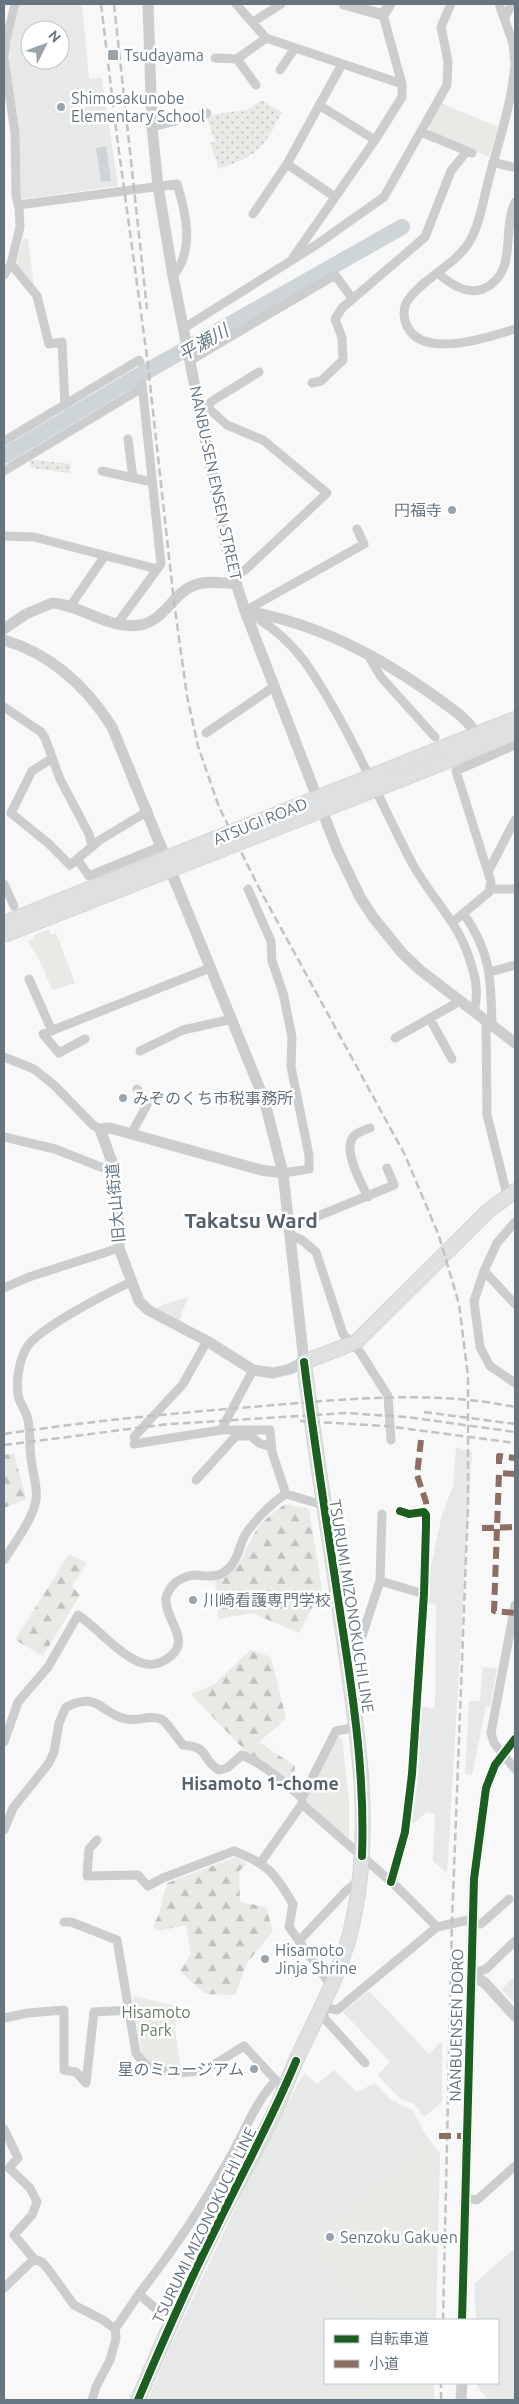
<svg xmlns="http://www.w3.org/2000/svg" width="519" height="2404" font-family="Ubuntu,'Noto Sans JP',sans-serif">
<defs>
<pattern id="grass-dots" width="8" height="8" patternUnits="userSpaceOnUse" patternTransform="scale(1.25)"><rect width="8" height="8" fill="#e7eae5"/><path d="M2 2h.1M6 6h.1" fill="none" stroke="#bfc2bf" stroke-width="1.8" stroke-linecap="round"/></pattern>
<pattern id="forest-firs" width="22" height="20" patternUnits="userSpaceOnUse" patternTransform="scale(1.25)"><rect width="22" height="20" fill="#e7eae5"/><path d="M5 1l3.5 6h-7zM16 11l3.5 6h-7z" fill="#bfc2bf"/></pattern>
</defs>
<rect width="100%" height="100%" fill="#f8f8f8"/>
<!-- built -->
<path fill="#e7e8e8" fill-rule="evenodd" d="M20 4H82L89 79 102 78 118 186 23 199 19 196V129L9 61 10 43ZM30 30H60V60H30Z
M188 1297 179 1321 156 1308 165 1304Z
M456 1447 472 1452 447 1874 433 1861 435 1814 427 1812 411 1826 417 1785 422 1706 435 1709 436 1605 428 1604 431 1566 442 1515 453 1486Z
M483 1667 497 1668 490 1707 486 1706 472 1775 465 1774 469 1701H480Z
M515 1976V2003L501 1989Z
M369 1991 429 2054 442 2041V2102L424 2117 414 2104 400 2098 377 2075 390 2062 343 2012Z
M334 2070 357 2092 375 2083 390 2099 412 2110 426 2135 440 2154 436 2320H325V2383H434V2400H148L169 2349 267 2140 304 2073 317 2084Z
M514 2249 515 2400H479L486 2398 478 2387V2383H498V2320H476L474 2284Z"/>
<!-- grass -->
<path fill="url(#grass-dots)" d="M261 100 282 112C262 151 260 153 219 169L210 143 215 142 207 117 222 113 247 110Z
M28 459 71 464 70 473 32 468Z"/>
<!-- forest -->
<path fill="url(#forest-firs)" d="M14 1453 26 1499 4 1508V1455Z
M285 1504 309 1509 322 1589 299 1633 252 1613 218 1619 215 1581C247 1569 241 1551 258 1528 264 1519 276 1511 285 1504Z
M69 1554 87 1563 72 1586 80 1595 43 1656 15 1640Z
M250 1650 271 1657 286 1719 259 1742 295 1766 292 1786 248 1754 191 1694 215 1684Z
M236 1857 247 1864 239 1871 240 1902 266 1907 273 1931 247 1963 235 1995 205 1994 180 1971 191 1954 186 1925 158 1931 153 1926 159 1914 167 1883Z"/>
<!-- green -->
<path fill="#e7eae5" d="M441 103 498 127 489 157 475 151 474 148 431 132 428 127Z
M23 239H28L34 286 16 265Z
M49 929 51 935 56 933 75 983 52 990 41 963 28 941 34 939V935Z
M335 1737 342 1738 349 1802V1839L306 1801Z
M133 1996 177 2006 175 2030 181 2069 147 2063 142 2057Z
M426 2140 437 2156 433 2320H374L308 2246Z
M364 2383H432L431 2400H352Z"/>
<!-- water -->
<path fill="#ced5d8" d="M106 146 111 181 101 182 96 148Z"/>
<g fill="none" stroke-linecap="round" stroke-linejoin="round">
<!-- river -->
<path stroke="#ced5d8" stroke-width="16" d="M4 456 126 383 402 227"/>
<!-- primary casing -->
<g stroke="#d4d5d6" stroke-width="16">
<path id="primary" d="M138 2400C162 2343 187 2286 214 2230 233 2191 255 2153 274 2113 282 2097 288 2079 295 2063 317 2014 344 1969 354 1916 372 1829 359 1741 346 1654 333 1557 316 1460 304 1362L356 1342 488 1211 515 1191"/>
</g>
<!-- trunk casing -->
<g stroke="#d4d5d5" stroke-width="16">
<path id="trunk" d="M424 755 515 719
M430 768 515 733"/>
</g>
<!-- minor -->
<path stroke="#cbcdce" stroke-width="9" d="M236 4 266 38 402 84
M499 4 513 43 515 64
M505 17 512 4
M253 22 281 4
M215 58 237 59 266 38
M237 59 256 85
M515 64C512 102 499 141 489 178 484 197 481 219 472 237 459 264 425 276 408 300 403 307 403 318 407 326 423 360 489 337 515 329
M280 70 295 48
M319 105 375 140
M152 127 207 113
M421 132 472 153
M493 162 512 167
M287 164 335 197
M18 205 177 184C186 213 195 250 173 276
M253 214 287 164 342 64
M292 259 375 140 402 97V84L383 15
M11 264 37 296 49 344 62 342 65 405
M438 273C450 284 466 295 483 289 519 273 501 233 515 202
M4 275 11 264 20 227 19 207 16 196 15 133 4 58 6 40 15 4
M184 328 316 245 384 197 447 85 448 61 441 27 451 4
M191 360 335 275 352 298
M312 383 321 381 343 360 342 338 335 319 342 308 425 237 451 171 467 151
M202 407H207L212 401 259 372
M207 407 227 425 263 440 327 493 244 571 233 572
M128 439 133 478
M4 441 139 360 140 362
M4 471 142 388
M102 471 152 482
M4 536 34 537 157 569
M69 608 104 557
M245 611 364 544 357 529
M252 615C273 627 290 642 305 662 348 724 377 796 412 863 428 893 453 917 466 949 474 971 480 989 474 1011
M117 624 161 564 142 384
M368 655 381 677 435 737
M4 707 41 732 45 738 60 779 89 834 92 846
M206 733 275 686
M51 759 32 771 11 813 49 844 70 865 100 840 148 811
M77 859 89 876 162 846
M489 870 515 820
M4 884 14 906
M248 889 271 941 272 961 283 993 292 1037 291 1067 309 1155V1169L283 1173
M490 889H515
M464 914C491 953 491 979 492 1025
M453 922 489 892 491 882 456 771 515 745
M490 972 515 965
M29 979 52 1031
M430 1019 452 1059
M486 1020 487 1115 507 1195
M395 1038 460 1001
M85 1039 59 1053 43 1034 210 968
M140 1051 183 1030 232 1019
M4 1057 34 1069 54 1085 93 1125 100 1129
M131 1134 147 1105 137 1089
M4 1137 55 1149 116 1173
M368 1197C361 1183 343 1151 353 1137 356 1133 364 1130 370 1128
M515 1222 497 1243 484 1271 474 1301 480 1347 490 1366 515 1383
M289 1228 394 1185 387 1168
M290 1235 302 1240 316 1252 343 1334 360 1352 388 1396 391 1440
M484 1271 515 1304
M4 1288 29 1277 119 1248
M221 1430 253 1370
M134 1437 183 1384 207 1341
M134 1444 221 1430H270L272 1452 286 1494
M196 1480 236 1436H251L259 1443 271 1447
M4 1560C15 1542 32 1521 36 1500 38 1485 32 1472 31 1458 29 1444 31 1429 27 1416 25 1410 21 1405 19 1399 15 1384 19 1360 27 1347 39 1328 109 1292 131 1282
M380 1581 424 1594
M515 1605 491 1733 494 1743 515 1769
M344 1638 362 1636 380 1581 382 1514
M4 1742 18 1702 48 1667 78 1615C97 1628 113 1648 133 1659 144 1665 154 1667 165 1660 196 1642 164 1621 166 1598 167 1592 172 1586 176 1582 181 1579 188 1575 194 1575 208 1576 219 1579 230 1567 238 1559 239 1548 243 1539 249 1526 273 1501 286 1494L323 1505
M302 1798 336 1731 357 1727
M302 1804 397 1887 437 1927
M4 1830 13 1808 49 1763 54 1752 59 1723 66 1707C100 1691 99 1713 126 1719 137 1722 154 1713 164 1721 169 1726 178 1739 183 1745 211 1747 200 1759 219 1770L227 1768 242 1755C265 1765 284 1782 302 1798V1804L261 1862
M97 1840 89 1849 87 1876 138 1875 148 1886 163 1878 234 1851C268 1864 275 1873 293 1904L289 1927 332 1987
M391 1882 405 1832 412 1774 424 1594 426 1526V1515L424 1512 409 1514 400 1511
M64 1922H71L117 1940 136 2053C140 2059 143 2064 150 2067 165 2073 192 2075 207 2068 220 2062 232 2053 244 2046L284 2089
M472 1924H481L509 1899
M299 1941 347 1890 360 1880
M471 1974 486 1969 515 1941
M4 2018 28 2013 64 2010V2070L76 2072 86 2083 94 2012 130 2010
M365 2063 325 2019 322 2007 337 2010 437 1927 473 1919
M4 2129 18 2158 9 2168 30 2188 37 2202 32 2215 14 2235 34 2259 42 2262 48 2269 74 2305 103 2320 115 2329
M226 2165 243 2174
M466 2198 477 2200 515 2166
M4 2288 34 2259
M139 2294C173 2251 201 2209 228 2161 244 2133 254 2104 276 2080
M92 2400 96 2387 110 2360 116 2339 115 2329 139 2294 172 2323"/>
<!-- tertiary -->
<path stroke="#cbcdce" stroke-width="11" d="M148 4 152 127 158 186 173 276 230 564 245 611 337 849 360 897 373 917 402 953 420 970 515 1043
M344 4 383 15 390 4
M245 611C326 624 396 666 460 715L470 725 481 741
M4 629 26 614 52 603C82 605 108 630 140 625 165 621 173 592 195 585 207 580 224 583 237 584
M4 640C51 654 86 686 112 727L264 1099 283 1173 304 1362 290 1369 273 1373 253 1370 207 1341 148 1310 139 1301 119 1248 116 1173 100 1129 110 1128 261 1170 283 1173
M471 1974 485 1983 515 2016
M462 2320 474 1879 486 1788 495 1765 515 1739
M461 2400 462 2383"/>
<!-- primary -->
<use href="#primary" stroke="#dfe0e1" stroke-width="14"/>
<!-- trunk -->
<use href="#trunk" stroke="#dfe0e1" stroke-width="14"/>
<!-- rail -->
<path stroke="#c1c2c4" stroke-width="2.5" stroke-dasharray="8 4" stroke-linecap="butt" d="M101 4 117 137 147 357 174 602 187 696 198 746 219 807 259 888 405 1155 439 1236 459 1304 468 1376V1505L452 1922 443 2320
M114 4 147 309
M424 1412 515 1424
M300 1421 386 1426 515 1443
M4 1434C90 1421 176 1413 263 1406 346 1399 433 1390 515 1407
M4 1445 169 1424 345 1413 407 1417 515 1432
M441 2400V2383"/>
<!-- trunk-bridge casing -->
<g stroke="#d4d5d5" stroke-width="16" stroke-linecap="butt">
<path id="trunk-bridge" d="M4 923 424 755
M4 935 430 768"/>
</g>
<!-- trunk-bridge -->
<use href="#trunk-bridge" stroke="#dfe0e1" stroke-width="14"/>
<!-- quiet -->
<path stroke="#8d6e63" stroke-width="6" stroke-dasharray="12 6" stroke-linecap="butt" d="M421 1440 417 1475 426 1502 427 1515
M499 1464V1456L515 1458
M515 1474 499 1473 494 1611 515 1613
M482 1528 515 1527
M439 2136H461"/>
<!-- cycleway casing -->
<g stroke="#fff" stroke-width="11">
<path id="cycleway" d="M304 1362C315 1450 329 1537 342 1625 354 1702 365 1778 362 1856
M391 1882 405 1832 412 1774 424 1594 426 1526V1515L424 1512 409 1514 400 1511
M462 2320 474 1879 486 1788 495 1765 515 1739
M138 2400C162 2343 187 2286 215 2230 242 2173 272 2119 296 2061"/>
</g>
<!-- cycleway -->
<use href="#cycleway" stroke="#1b5e20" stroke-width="8"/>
</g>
<!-- markers -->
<g fill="#98a3ab" stroke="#fff" stroke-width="2">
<rect x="107" y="49" width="12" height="12" rx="2.5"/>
<circle cx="61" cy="107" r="5"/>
<circle cx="452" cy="510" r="5"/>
<circle cx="123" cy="1098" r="5"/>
<circle cx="193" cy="1600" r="5"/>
<circle cx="265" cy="1959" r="5"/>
<circle cx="254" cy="2069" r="5"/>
<circle cx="330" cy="2237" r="5"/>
</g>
<g text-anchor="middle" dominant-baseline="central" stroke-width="5" stroke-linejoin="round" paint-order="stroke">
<!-- poi labels -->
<g font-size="16" fill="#657581" stroke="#fff" text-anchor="start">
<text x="124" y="55">Tsudayama</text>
<text x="71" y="98">Shimosakunobe<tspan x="71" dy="18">Elementary School</tspan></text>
<text x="442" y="510" text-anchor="end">円福寺</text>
<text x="133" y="1098">みぞのくち市税事務所</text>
<text x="203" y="1600">川崎看護専門学校</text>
<text x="275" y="1950">Hisamoto<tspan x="275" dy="18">Jinja Shrine</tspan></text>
<text x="244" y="2069" text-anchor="end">星のミュージアム</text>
<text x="340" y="2237">Senzoku Gakuen</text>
</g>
<!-- street labels -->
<g font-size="16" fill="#657581" stroke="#fff">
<text transform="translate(216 483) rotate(78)">NANBU-SEN ENSEN STREET</text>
<text transform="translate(260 821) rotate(-22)">ATSUGI ROAD</text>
<text transform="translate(115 1203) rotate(-95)">旧大山街道</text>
<text transform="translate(352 1606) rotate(81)">TSURUMI MIZONOKUCHI LINE</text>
<text transform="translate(456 2025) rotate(-89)">NANBUENSEN DORO</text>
<text transform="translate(204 2225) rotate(-64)">TSURUMI MIZONOKUCHI LINE</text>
</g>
<!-- park labels -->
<g font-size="16" fill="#677964" stroke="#fff">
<text x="156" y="2012">Hisamoto<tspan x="156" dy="18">Park</tspan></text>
</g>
<!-- water labels -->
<g font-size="18" font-style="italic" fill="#657a82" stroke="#fff">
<text transform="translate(203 342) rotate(-30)">平瀬川</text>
</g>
<!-- neighbourhood labels -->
<g font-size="18" font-weight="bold" fill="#57636c" stroke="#fff">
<text x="260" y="1783">Hisamoto 1-chome</text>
</g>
<!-- district labels -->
<g font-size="21" font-weight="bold" fill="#57636c" stroke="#fff">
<text x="251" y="1220">Takatsu Ward</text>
</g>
</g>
<!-- border -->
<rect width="519" height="2404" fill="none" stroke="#657581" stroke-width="10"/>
<!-- legend -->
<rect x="324" y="2319" width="175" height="65" fill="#ffffff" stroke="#c1c8cd"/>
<rect x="334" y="2335" width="25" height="8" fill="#1b5e20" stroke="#c1c8cd"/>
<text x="369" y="2344" font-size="15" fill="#657581">自転車道</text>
<rect x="334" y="2360" width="25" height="8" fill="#8d6e63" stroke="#c1c8cd"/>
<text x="369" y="2369" font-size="15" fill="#657581">小道</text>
<!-- north arrow -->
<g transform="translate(45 45) rotate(48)"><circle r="24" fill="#ffffff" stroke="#c1c8cd"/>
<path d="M0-4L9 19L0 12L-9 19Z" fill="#98a3ab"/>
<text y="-8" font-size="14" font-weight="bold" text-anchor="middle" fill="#657581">N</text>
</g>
</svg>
